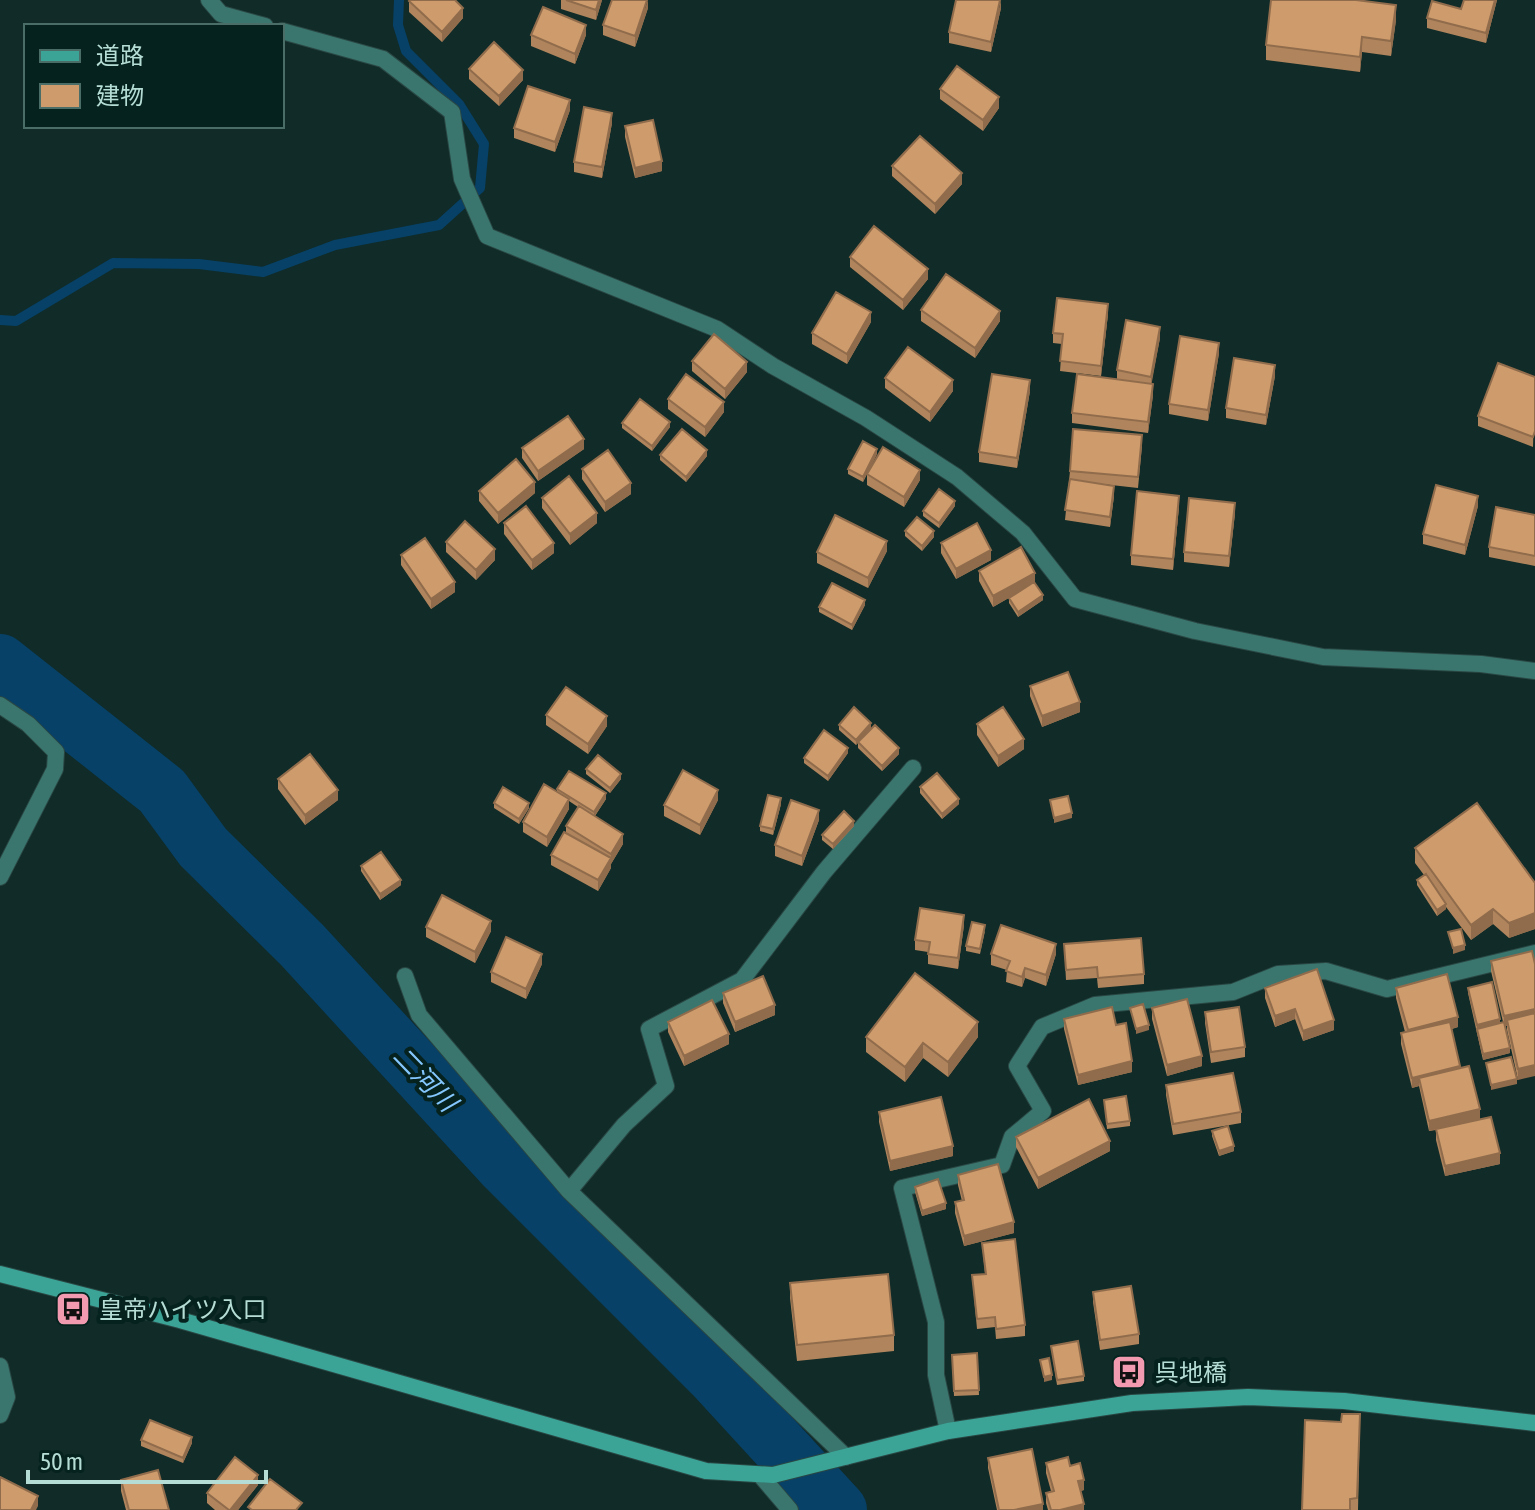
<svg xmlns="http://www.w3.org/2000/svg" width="1535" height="1510" font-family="'Asap Condensed','Noto Sans JP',sans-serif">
<rect width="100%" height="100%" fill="#102b28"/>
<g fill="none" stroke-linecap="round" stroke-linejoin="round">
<!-- stream -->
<path stroke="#074167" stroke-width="10" d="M0 320 16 321 113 263 199 264 263 272 335 245 439 225 480 188 484 144 459 104 406 51 398 25 399 0"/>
<!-- river -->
<path stroke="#074167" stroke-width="58" d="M0 663 162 791 203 847 302 945 503 1164 714 1375 838 1510"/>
<!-- street casing -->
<g stroke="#2a4744" stroke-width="18">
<path id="street" d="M209 0 221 14 265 26
M282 31 383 59 452 112 462 179 487 236 717 329 773 366 866 418 957 477 1023 533 1075 599 1195 631 1323 657 1481 664 1535 671
M0 705 28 724 56 752 55 769 0 877
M405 976 419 1015 569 1191 846 1457
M569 1191 624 1125 666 1086 649 1029 742 980 824 872 913 768
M0 1366 7 1397 0 1415
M948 1431 936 1375V1322L902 1188 1002 1165 1012 1137 1043 1111 1017 1066 1042 1027 1095 1005 1233 992 1278 974 1326 971 1387 989 1535 953
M761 1476 790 1510"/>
</g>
<!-- secondary casing -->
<g stroke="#2a4744" stroke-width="18">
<path id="secondary" d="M0 1274 180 1320 706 1471 773 1475 948 1431 1132 1403 1248 1397 1344 1401 1535 1423"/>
</g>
<!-- street -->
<use href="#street" stroke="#3a766e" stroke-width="16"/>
<!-- secondary -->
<use href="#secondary" stroke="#3ba497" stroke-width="16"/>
</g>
<!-- wall -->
<path fill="#b0855d" d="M561 0H602L596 20 561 9Z
M1464 0H1497L1486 43 1427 28V18L1461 9Z
M409 1 463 18 442 42 409 12Z
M648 8 635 47 603 35V25Z
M1001 8 991 52 949 43V32Z
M1396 20 1391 56 1362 52 1360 72 1266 60V45Z
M531 35H586L575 64 531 46Z
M469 69 523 80 499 106 469 79Z
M940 89 999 108 983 131 940 99Z
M570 110 555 152 514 138V128Z
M612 123 602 178 574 172V162Z
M625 126 662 171 635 178 625 137Z
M892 166 962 184 935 214 892 176Z
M850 257 928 279 903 310 850 267Z
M921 310 1000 321 975 358 921 321Z
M1108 314 1101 376 1060 371 1062 344 1053 343V333Z
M871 322 847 364 812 344V333Z
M1160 338 1151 384 1153 395 1148 433 1072 423V413L1117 379V370Z
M1219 353 1208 421 1169 414V404Z
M692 361 747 372 725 399 692 371Z
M1275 376 1266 425 1226 418V408Z
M1535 377 1533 447 1478 426V416Z
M885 378 953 391 930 422 885 388Z
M1030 391 1017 468 979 462V452Z
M668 399 724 412 705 437 668 409Z
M622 423 670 427 652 451 622 428Z
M1142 446 1138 488 1102 484 1114 496 1110 527 1065 520 1070 471Z
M522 448 584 449 538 481 522 458Z
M877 454 868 472 920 480 904 507 867 485V474L863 482 848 474V469Z
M660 455 707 456 686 482 660 460Z
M582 469 631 494 605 512 582 479Z
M479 491 535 493 498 524 479 501Z
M542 498 597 523 570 545 542 508Z
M955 506 939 528 923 516V511Z
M1179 506 1173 570 1131 565V555Z
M1478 506 1465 555 1423 544V534Z
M1235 513 1229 567 1184 562V552Z
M1535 515V566L1489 557V547Z
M504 523 554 553 532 570 504 534Z
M905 531 934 537 922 551 905 536Z
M446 542 495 560 476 580 446 552Z
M941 543 991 560 956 579 941 553Z
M887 551 868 588 817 563V552Z
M401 555 455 592 431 609 401 565Z
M979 571 1035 583 1043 600 1018 617 1009 603V598L1012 596 993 607 979 581Z
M865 605 852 630 819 612V607Z
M1030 686 1080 712 1042 727 1030 696Z
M546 715 607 726 588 754 546 725Z
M977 724 1024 749 998 767 977 735Z
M839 725 871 728 862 739 899 754 882 771 858 748V743L856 745 839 730Z
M848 753 828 781 804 763V758Z
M586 769 621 779 610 793 586 774Z
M278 779 338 800 305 825 278 789Z
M920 787 959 804 942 819 920 793Z
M557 789 606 799 595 816 623 844 611 864V868L598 891 551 865V855L566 833V826L578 807 569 801V809L547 847 523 832V822L557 792Z
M718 800 700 835 664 816V805Z
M494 803 529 808 519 824 494 808Z
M781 804 773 835 760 831V826Z
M819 820 802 866 775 856V845Z
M854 826 833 849 822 840V835Z
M1415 848 1535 883V929L1509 938 1493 924 1471 940 1446 907V909L1437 916 1417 885V880L1424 875 1415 863Z
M361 866 401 885 380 900 361 871Z
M964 925 958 969 928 964V952L915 950V940Z
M426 927 491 931 475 963 426 937Z
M985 931 980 954 966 951V946Z
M1064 944 1144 974V984L1098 988 1097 978 1066 980Z
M1532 951 1518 1080 1507 1030V1026H1504L1510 1053 1483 1060 1468 993V988L1500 1023 1503 1022 1491 971V961Z
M991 954H1056L1046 986 1025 978 1022 987 1006 982 1007 970 991 965Z
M542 964 526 999 491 982V972Z
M1265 988 1334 1030 1303 1041 1295 1019 1275 1027 1265 998Z
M1396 988 1458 1027 1452 1029 1460 1069 1480 1119 1500 1164 1445 1176 1436 1140V1130L1429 1131 1419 1086 1412 1088 1401 1044V1033L1405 1032 1396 998Z
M723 993 775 1015 735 1032 723 1003Z
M1152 1008 1202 1066 1167 1076 1152 1019Z
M1205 1012 1245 1047V1057L1211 1063 1205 1023Z
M1064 1019 1132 1072 1078 1085 1064 1029Z
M668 1022 729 1044 684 1066 668 1032Z
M866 1037H978L948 1077 923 1058 905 1082 866 1052Z
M1166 1085 1241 1112V1123L1173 1135 1166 1095Z
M1104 1100 1130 1121V1126L1107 1129Z
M879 1112 953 1156 890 1171 879 1122Z
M1212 1131 1234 1151 1219 1156 1212 1136Z
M1016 1137 1110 1151 1038 1189 1016 1147Z
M958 1175 1014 1233 964 1246 955 1213V1202L962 1201 958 1185Z
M915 1187 946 1209 922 1216 915 1192Z
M982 1243 1025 1325V1336L996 1339 995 1327 977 1329 972 1275 985 1274Z
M790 1283 894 1335V1351L797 1361 790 1298Z
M1093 1292 1139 1334V1344L1100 1350 1093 1302Z
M1051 1346 1084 1376V1381L1057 1385Z
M977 1353 979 1395 954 1396 952 1355Z
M1360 1414 1358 1510H1302L1341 1422Z
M141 1440 192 1443 183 1463 141 1446Z
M988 1458 1043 1510H997L988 1468Z
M1046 1463 1070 1466 1084 1490 1080 1491 1084 1510H1048L1046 1503V1493L1051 1491 1046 1473Z
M121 1480 169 1510H126L121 1491Z
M258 1485 238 1510H215L207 1503V1493Z"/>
<!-- shaded-wall -->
<path fill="#906c4c" d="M599 0H602L596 20V10Z
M648 0V8L635 47V36Z
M1001 0V8L991 52V42Z
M1495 0H1497L1486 43V33Z
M1396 5V20L1391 56V41Z
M463 8V18L442 42V32Z
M586 25V35L575 64V54Z
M1362 37V52L1360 72V57Z
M523 70V80L499 106V96Z
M999 97V108L983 131V120Z
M570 100V110L555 152V142Z
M612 113V123L602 178V167Z
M662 161V171L635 178V168Z
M962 173V184L935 214V204Z
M928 269V279L903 310V300Z
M1108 304V314L1101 376V366Z
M1000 311V321L975 358V348Z
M871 312V322L847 364V354Z
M1160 327V338L1151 387V377Z
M1219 343V353L1208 421V410Z
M747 362V372L725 399V389Z
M1275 365V376L1266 425V415Z
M953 380V391L930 422V412Z
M1030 380V391L1017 468V458Z
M1153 384V395L1148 433V422Z
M724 402V412L705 437V427Z
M670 422V427L652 451V446Z
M584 439V449L538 481V471Z
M877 449V454L863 482V477Z
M707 450V456L686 482V477Z
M920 470V480L904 507V497Z
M535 482V493L498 524V513Z
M631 483V494L605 512V502Z
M1114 486V496L1110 527V517Z
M1179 496V506L1173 570V559Z
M1478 496V506L1465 555V545Z
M955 501V506L939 528V523Z
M1235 503V513L1229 567V556Z
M597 513V523L570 545V534Z
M934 531V537L922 551V546Z
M887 541V551L868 588V578Z
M554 543V553L532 570V560Z
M495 549V560L476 580V570Z
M991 550V560L956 579V569Z
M1035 573V583L993 607V596Z
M455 582V592L431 609V599Z
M1043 595V600L1018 617V612Z
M865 600V605L852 630V625Z
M1080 702V712L1042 727V716Z
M607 716V726L588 754V744Z
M871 723V728L856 745V740Z
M1024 739V749L998 767V756Z
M848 748V753L828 781V776Z
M899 748V754L882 771V766Z
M621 774V779L610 793V788Z
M338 790V800L305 825V815Z
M718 790V800L700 835V825Z
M606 793V799L594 817V812Z
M781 798V804L773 835V829Z
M569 799V809L547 847V837Z
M959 799V804L942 819V814Z
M529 803V808L519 824V819Z
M819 810V820L802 866V856Z
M1072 813V818L1054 823V818Z
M854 821V826L833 849V844Z
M623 834V844L611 864V854Z
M611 858V868L598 891V880Z
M401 880V885L380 900V894Z
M1446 904V909L1437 916V910Z
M1493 909V924L1471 940V925Z
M1535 913V929L1509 938V923Z
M964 915V925L958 969V958Z
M491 921V931L475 963V952Z
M1056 944V954L1046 986V975Z
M1465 945V950L1453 954V948Z
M542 954V964L526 999V989Z
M1025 968V978L1022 987V977Z
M775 1005V1015L735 1032V1022Z
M1295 1009V1019L1275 1027V1016Z
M1535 1009V1019L1507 1020V1026H1504V1016Z
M1458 1017V1027L1408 1041V1030Z
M1500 1019V1024L1477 1030V1025Z
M1334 1020V1030L1303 1041V1031Z
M978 1022V1037L948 1077V1062Z
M1149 1025V1030L1136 1034V1029Z
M729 1034V1044L684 1066V1056Z
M923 1043V1058L905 1082V1067Z
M1510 1048V1053L1483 1060V1054Z
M1202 1056V1066L1167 1076V1065Z
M1132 1061V1072L1078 1085V1075Z
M1535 1065V1076L1518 1080V1069Z
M1460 1066V1077L1419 1078V1086L1412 1088V1078Z
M1517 1079V1084L1491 1090V1085Z
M1480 1109V1119L1429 1131V1121Z
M1110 1141V1151L1038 1189V1178Z
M953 1146V1156L890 1171V1161Z
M1234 1146V1151L1219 1156V1151Z
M1500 1153V1164L1445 1176V1166Z
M946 1203V1209L922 1216V1211Z
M1014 1222V1233L964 1246V1236Z
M1052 1375V1380L1044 1382V1377Z
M192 1437V1443L183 1463V1458Z
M258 1475V1485L238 1510H230Z
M1084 1480V1490L1078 1492V1481Z
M38 1496V1506L36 1510H31Z
M1043 1504V1510H1014Z
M1084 1504V1510H1060Z"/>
<!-- building -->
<path fill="#cd9b6c" stroke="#906c4c" stroke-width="2" d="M410 0H455L463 8 442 32 409 1Z
M566 0H599L596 10Z
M612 0H647L635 36 603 25Z
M956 0H1000L991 42 949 32Z
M1271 0H1356L1396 5 1391 41 1362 37 1360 57 1266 45Z
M1464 0H1495L1486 33 1427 18 1432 1 1461 9Z
M543 7 586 25 575 54 531 35Z
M494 42 523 70 499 96 469 69Z
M957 66 999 97 983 120 940 89Z
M528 86 570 100 555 142 514 128Z
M584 107 612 113 602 167 574 162Z
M653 120 662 161 635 168 625 126Z
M920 136 962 173 935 204 892 166Z
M874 226 928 269 903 300 850 257Z
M946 274 1000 311 975 348 921 310Z
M836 292 871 312 847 354 812 333Z
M1057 298 1108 304 1101 366 1060 361 1063 334 1053 333Z
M1126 320 1160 327 1151 377 1117 370Z
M714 334 747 362 725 389 692 361Z
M1180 336 1219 343 1208 410 1169 404Z
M908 347 953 380 930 412 885 378Z
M1234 358 1275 365 1266 415 1226 408Z
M1498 363 1535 377V431L1533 437 1478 416Z
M686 374 724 402 705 427 668 399Z
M992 374 1030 380 1017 458 979 452Z
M1077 374 1153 384 1148 422 1072 413Z
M640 399 670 422 652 446 622 423Z
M568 416 584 439 538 471 522 448Z
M682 429 707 450 686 477 660 455Z
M1073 429 1142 435 1138 477 1070 471Z
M863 441 877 449 863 477 848 469Z
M883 447 920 470 904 497 867 474Z
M608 450 631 483 605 502 582 469Z
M516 459 535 482 498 513 479 491Z
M569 476 597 513 570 534 542 498Z
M1070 479 1114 486 1110 517 1065 510Z
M1436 485 1478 496 1465 545 1423 534Z
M939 489 955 501 939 523 923 511Z
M1137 491 1179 496 1173 559 1131 555Z
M1189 498 1235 503 1229 556 1184 552Z
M526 506 554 543 532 560 504 523Z
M1496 507 1535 515V556L1489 547Z
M835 515 887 541 868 578 817 552Z
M917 517 934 531 922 546 905 531Z
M465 521 495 549 476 570 446 542Z
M977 523 991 550 956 569 941 543Z
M425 538 455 582 431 599 401 555Z
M1021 547 1035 573 993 596 979 571Z
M1034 582 1043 595 1018 612 1009 598Z
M832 583 865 600 852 625 819 607Z
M1068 672 1080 702 1042 716 1030 686Z
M566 687 607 716 588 744 546 715Z
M854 707 871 723 856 740 839 725Z
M1003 707 1024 739 998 756 977 724Z
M875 725 899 748 882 766 858 742Z
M824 730 848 748 828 776 804 758Z
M310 754 338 790 305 815 278 779Z
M598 755 621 774 610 788 586 769Z
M683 770 718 790 700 825 664 805Z
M569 771 606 793 594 812 557 789Z
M937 773 959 799 942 814 920 787Z
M544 784 569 799 547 837 523 822Z
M503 787 529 803 519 819 494 803Z
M768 795 781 798 773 829 760 826Z
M1068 796 1072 813 1054 818 1050 800Z
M791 800 819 810 802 856 775 845Z
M1477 803 1535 883V913L1509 923 1493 909 1471 925 1415 848Z
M579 806 623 834 611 854 566 826Z
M844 811 854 821 833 844 822 835Z
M564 832 611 858 598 880 551 855Z
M381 852 401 880 380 894 361 866Z
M1426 874 1446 904 1437 910 1417 880Z
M442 895 491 921 475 952 426 927Z
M920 908 964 915 958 958 928 954 930 942 915 940Z
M972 922 985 925 980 949 966 946Z
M1001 925 1056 944 1046 975 1025 968 1022 977 1006 971 1010 961 991 954Z
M1461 929 1465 945 1453 948 1448 932Z
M506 937 542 954 526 989 491 972Z
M1141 938 1144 974 1098 978 1097 967 1066 970 1064 944Z
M1532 951 1535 964V1009L1504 1016 1491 961Z
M1317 969 1334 1020 1303 1031 1295 1009 1275 1016 1265 988Z
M915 973 978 1022 948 1062 923 1043 905 1067 866 1037Z
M1447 974 1458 1017 1408 1030 1396 988Z
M763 976 775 1005 735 1022 723 993Z
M1492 982 1500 1019 1477 1025 1468 988Z
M1187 999 1202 1056 1167 1065 1152 1008Z
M712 1000 729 1034 684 1056 668 1022Z
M1143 1004 1149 1025 1136 1029 1130 1008Z
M1112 1007 1116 1025 1126 1023 1132 1061 1078 1075 1064 1019Z
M1239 1007 1245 1047 1211 1052 1205 1012Z
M1535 1013V1065L1518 1069 1507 1020Z
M1450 1022 1460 1066 1412 1078 1401 1033Z
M1504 1022 1510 1048 1483 1054 1477 1029Z
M1511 1057 1517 1079 1491 1085 1486 1063Z
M1469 1066 1480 1109 1429 1121 1419 1078Z
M1233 1073 1241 1112 1173 1124 1166 1085Z
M1126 1096 1130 1121 1107 1124 1104 1100Z
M941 1097 953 1146 890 1161 879 1112Z
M1089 1099 1110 1141 1038 1178 1016 1137Z
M1491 1117 1500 1153 1445 1166 1436 1129Z
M1228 1126 1234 1146 1219 1151 1212 1131Z
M998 1164 1014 1222 964 1236 955 1202 964 1200 958 1175Z
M938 1179 946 1203 922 1211 915 1187Z
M1015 1239 1025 1325 996 1329 995 1317 977 1319 972 1275 986 1274 982 1243Z
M888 1274 894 1335 797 1345 790 1283Z
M1131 1286 1139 1334 1100 1340 1093 1292Z
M1078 1341 1084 1376 1057 1380 1051 1346Z
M977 1353 979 1390 954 1391 952 1355Z
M1049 1358 1052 1375 1044 1377 1040 1360Z
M1342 1414H1360L1357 1498 1350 1499V1510H1302L1305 1420 1341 1422Z
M150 1420 192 1437 183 1458 141 1440Z
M1032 1449 1043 1504 1014 1510H999L988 1458Z
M235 1457 258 1475 230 1510H229L207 1493Z
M1068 1457 1070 1466 1080 1463 1084 1480 1078 1481 1084 1504 1060 1510H1051L1046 1493 1054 1491 1046 1463Z
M158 1470 169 1510H129L121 1480Z
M0 1477 38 1496 31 1510H0Z
M270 1479 302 1503 296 1510H252L248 1507Z"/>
<!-- icons -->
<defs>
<g id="bus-square" transform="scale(1.8)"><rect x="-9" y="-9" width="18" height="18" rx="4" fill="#f29aaf" stroke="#05221e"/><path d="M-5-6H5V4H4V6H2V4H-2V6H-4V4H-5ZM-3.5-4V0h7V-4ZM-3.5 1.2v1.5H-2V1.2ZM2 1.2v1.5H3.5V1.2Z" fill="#111"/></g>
</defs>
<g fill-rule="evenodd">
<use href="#bus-square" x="73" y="1309"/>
<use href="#bus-square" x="1129" y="1372"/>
</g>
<g text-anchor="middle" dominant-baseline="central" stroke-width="8" stroke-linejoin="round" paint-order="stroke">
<!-- poi labels -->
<g font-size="24" fill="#b5ddd6" stroke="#05221e" text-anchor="start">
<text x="99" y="1309">皇帝ハイツ入口</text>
<text x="1155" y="1372">呉地橋</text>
</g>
<!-- water labels -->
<g font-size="26" font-style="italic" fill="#84c7fe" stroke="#05221e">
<text transform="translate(425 1079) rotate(46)">二河川</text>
</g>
</g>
<!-- legend -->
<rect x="24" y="24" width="260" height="104" fill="#05221e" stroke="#4b6d68" stroke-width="2"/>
<rect x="40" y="50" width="40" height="12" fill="#3ba497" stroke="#4b6d68" stroke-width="2"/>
<text x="96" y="64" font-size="24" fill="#b5ddd6">道路</text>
<rect x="40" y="84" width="40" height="24" fill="#cd9b6c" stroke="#4b6d68" stroke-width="2"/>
<text x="96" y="104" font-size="24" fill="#b5ddd6">建物</text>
<!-- scale -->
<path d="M28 1470v12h238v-12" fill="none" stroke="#b5ddd6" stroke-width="4"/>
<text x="40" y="1470" font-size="24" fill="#b5ddd6" stroke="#05221e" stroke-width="6" paint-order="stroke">50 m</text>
</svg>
